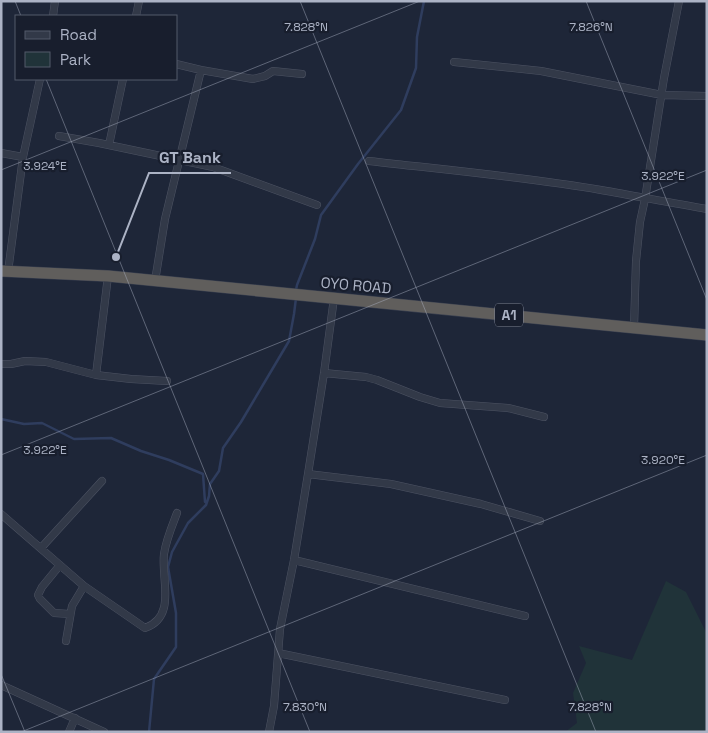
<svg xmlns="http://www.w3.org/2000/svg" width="708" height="733" font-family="'Space Grotesk',sans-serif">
<rect width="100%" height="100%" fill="#1e2638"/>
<!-- green -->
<path fill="#203339" d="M666 581 686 592 707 634V732H565L577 723 573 693 586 663 579 646 632 660Z"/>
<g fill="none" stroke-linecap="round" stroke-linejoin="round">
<!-- stream -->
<path stroke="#2f3d5e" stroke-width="2.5" d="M296 290 297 285 315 239 321 215 358 164 401 110 416 68 417 37 424 1
M1 419 24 424 42 423 74 439 111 438 141 451 169 460 203 474 205 502
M149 732 154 679 176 647V613L168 567 172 552 188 523 206 505 209 496 210 484 219 471 223 448 241 422 289 341 294 314 296 298"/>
<!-- minor casing -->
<g stroke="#4d5363" stroke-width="8">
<path id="minor" d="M53 16 55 1
M136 16 139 1
M454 62 541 71 662 95 707 96
M176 64 201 70 253 79 265 76 273 71 302 74
M59 136 99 143 213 167 317 205
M109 145 123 79
M1 153 23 157
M369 161C447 170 525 177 601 190 636 196 671 203 707 209
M8 272 23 157 40 79
M155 281 165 219 201 70
M634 328 636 261 640 222 645 199 664 78 679 1
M1 364H11L25 361 46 362 96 375 131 379 167 381
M324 373 366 377 377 380 420 397 440 403 508 408 544 417
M96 375 108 276
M308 474 391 484 481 504 540 521
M1 514 84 586 145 628C177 617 161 579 164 554 166 540 172 526 177 513
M41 548 102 481
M294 560 525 616
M60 565 42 587 38 595 40 599 54 613 70 614
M66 641 72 606 84 586
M278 653 505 700
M1 685 104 732
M69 732 75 718
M269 732 274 706 280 629 294 560 308 474 324 373 334 298"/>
</g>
<!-- trunk casing -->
<g stroke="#3a4050" stroke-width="12">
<path id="trunk" d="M1 271 108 276 707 335"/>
</g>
<!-- minor -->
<use href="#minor" stroke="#323948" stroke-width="7"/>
<!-- trunk -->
<use href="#trunk" stroke="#605e5c" stroke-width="11"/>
</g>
<!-- ticks -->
<path fill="none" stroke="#acb3c5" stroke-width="1" stroke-opacity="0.45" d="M15 1 21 16M300 1 596 732M586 1 707 300M46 79 310 732M1 170 420 1M1 455 707 170M1 674 25 732M21 732 707 455"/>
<g text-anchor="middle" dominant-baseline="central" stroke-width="4.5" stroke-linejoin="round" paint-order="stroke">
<!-- shield labels -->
<rect fill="#181e2d" stroke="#808697" stroke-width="1" x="495" y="303.5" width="28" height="23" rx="4"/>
<g font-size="14" font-weight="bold" fill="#acb3c5">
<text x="509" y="315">A1</text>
</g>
<!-- street labels -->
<g font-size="15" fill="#acb3c5" stroke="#181e2d">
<text transform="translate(356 285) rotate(5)">OYO ROAD</text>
</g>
</g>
<g font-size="12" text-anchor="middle" fill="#acb3c5" stroke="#181e2d" stroke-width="4.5" stroke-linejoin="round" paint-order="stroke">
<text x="591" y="31">7.826°N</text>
<text x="306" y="31">7.828°N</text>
<text x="45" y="170">3.924°E</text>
<text x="663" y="180">3.922°E</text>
<text x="45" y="454">3.922°E</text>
<text x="663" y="464">3.920°E</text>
<text x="305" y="711">7.830°N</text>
<text x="590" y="711">7.828°N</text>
</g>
<!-- callouts -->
<path fill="none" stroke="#acb3c5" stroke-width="2" d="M116 257L149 173H231"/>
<circle fill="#acb3c5" stroke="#181e2d" stroke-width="2" cx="116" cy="257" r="5"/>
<g font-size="16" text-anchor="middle" font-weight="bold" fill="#acb3c5" stroke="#181e2d" stroke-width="4.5" stroke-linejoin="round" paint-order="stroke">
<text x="190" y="163">GT Bank</text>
</g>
<!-- border -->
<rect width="708" height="733" fill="none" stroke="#acb3c5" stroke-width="5"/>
<!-- legend -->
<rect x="15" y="15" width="162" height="65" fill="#181e2d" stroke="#535a6a"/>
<rect x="25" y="31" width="25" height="8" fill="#323948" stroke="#535a6a"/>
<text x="60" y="40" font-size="15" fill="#acb3c5">Road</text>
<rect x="25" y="52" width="25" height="15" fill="#203339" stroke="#535a6a"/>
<text x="60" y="65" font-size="15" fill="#acb3c5">Park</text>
</svg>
